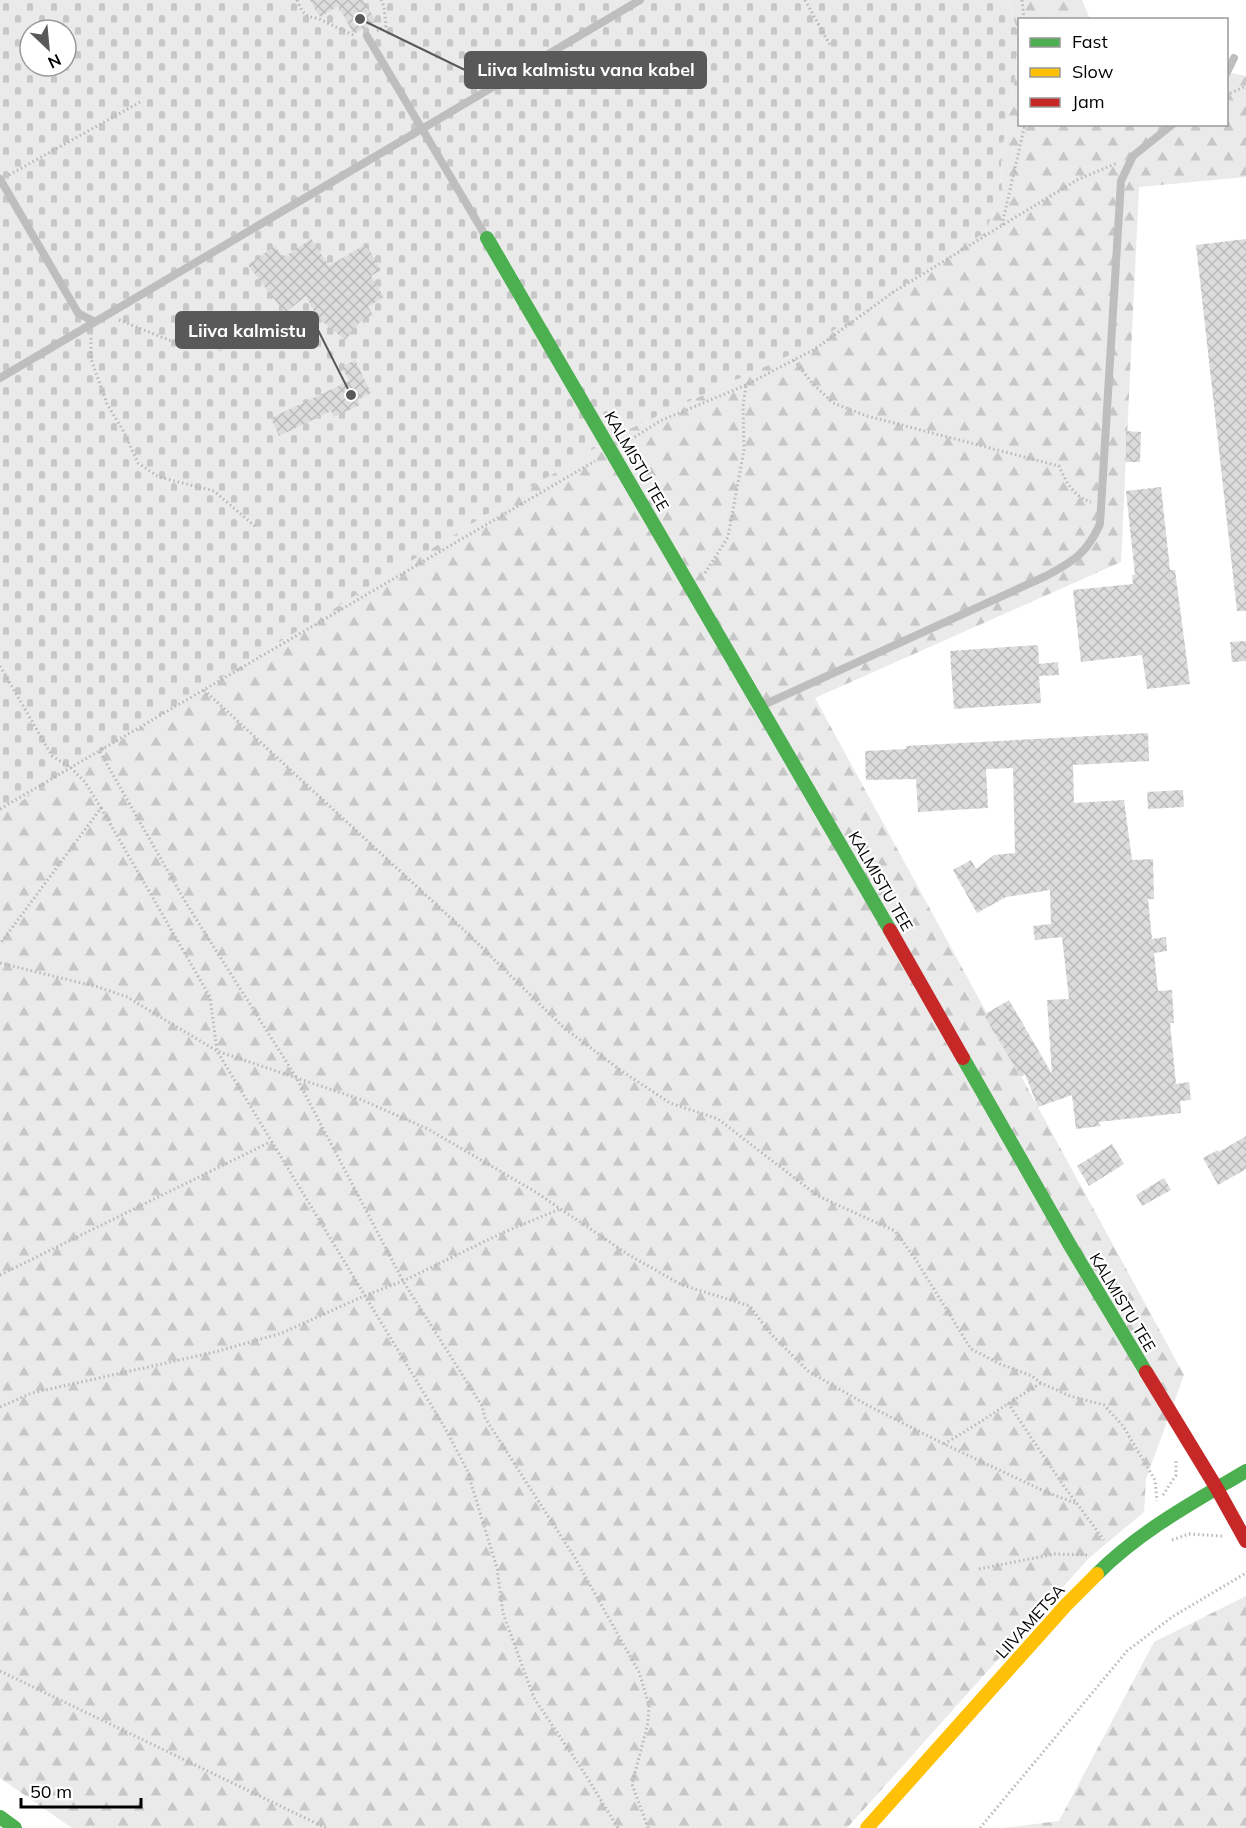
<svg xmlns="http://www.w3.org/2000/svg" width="1246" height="1828" font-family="Mulish,sans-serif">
<defs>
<pattern id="forest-firs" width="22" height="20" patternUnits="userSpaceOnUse" patternTransform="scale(1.5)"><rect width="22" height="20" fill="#eaeaea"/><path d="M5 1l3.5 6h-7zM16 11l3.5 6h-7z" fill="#c7c7c7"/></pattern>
<pattern id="cemetery-stones" width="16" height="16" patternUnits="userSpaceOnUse" patternTransform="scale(1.5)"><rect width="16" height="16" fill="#eaeaea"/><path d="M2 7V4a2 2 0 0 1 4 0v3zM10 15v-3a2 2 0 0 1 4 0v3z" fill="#c7c7c7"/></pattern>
<pattern id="building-cross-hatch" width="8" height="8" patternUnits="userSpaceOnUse" patternTransform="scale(1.5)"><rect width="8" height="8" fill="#dcdcdc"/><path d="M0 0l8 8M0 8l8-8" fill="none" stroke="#bbb"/></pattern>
</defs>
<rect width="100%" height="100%" fill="#fff"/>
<!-- forest -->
<path fill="url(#forest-firs)" d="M1008 0H1082L1090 19 1020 20V124H1226L1227 72 1246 76V177L1139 187 1121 562 815 698 1184 1375 1146 1479 1144 1512 1089 1558 847 1828H72L0 1778V814L616 435 790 355 984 233 1002 195 1001 156 1016 71 1017 30Z
M1246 1596V1828H1003L1059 1821 1154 1642Z"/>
<!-- cemetery -->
<path fill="url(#cemetery-stones)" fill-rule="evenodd" d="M0 0H1008L1017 30 1016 71 1001 156 1002 195 984 233 935 264 862 314 790 355 616 435 0 814ZM30 30H66V66H30Z"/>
<!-- building -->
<path fill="url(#building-cross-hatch)" d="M310 0H363L376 21 354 34 338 6 320 17Z
M311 239 329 266 366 244 381 270 371 276 384 297 368 307 373 315 360 322 345 340 318 318 306 296 285 313 248 265 275 246 283 258Z
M1246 239V611H1237L1196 245Z
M197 316 229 341 221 352 189 326Z
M355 360 371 393 358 400 360 405 334 417 331 411 279 436 271 418 349 381 342 367Z
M1126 431 1141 432 1140 462H1126Z
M1161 487 1170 570H1175L1190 684 1147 689 1142 655 1081 662 1073 590 1133 584 1132 575H1135L1126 491Z
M1246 641V661L1232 662 1230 642Z
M1038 645 1039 664 1058 662 1059 675 1039 676 1041 703 954 709 950 651Z
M1148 733 1149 761 1073 765 1074 803 1124 800 1132 860 1153 859 1154 899H1148L1152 939 1166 937 1167 951 1154 953 1158 991 1172 990 1174 1023H1170L1176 1084 1189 1082 1191 1100 1180 1101 1181 1113 1098 1122 1101 1126 1076 1129 1072 1095 1038 1107 1025 1074 1021 1077 984 1015 1009 1000 1052 1074 1047 1000 1069 999 1062 937 1035 940 1033 926 1051 924 1050 890 1006 897 977 913 953 870 971 860 976 869 994 855 1015 853 1013 768 986 769 988 808 918 812 916 779 866 780 865 751 906 749V746Z
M1183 790 1184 807 1148 809 1147 792Z
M1246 1136V1169L1218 1185 1203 1158 1218 1150 1219 1152Z
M1112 1144 1124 1164 1089 1186 1077 1166Z
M1164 1178 1171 1190 1142 1206 1136 1195Z"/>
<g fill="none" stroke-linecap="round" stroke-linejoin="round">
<!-- path -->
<path stroke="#b8b8b8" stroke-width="3" stroke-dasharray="1.5 3" stroke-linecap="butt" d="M297 0C301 10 305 18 317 18L355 36
M805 0 830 45
M1022 0 1024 20
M377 31 386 26 384 6 381 0
M1226 95 1246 86
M9 175 142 101
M1002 225 1025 124
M119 320 174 342
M91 338V359L107 404 124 432 138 463 159 477 214 491 257 528
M794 360 812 383 833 403 867 416 1059 466C1066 482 1074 497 1091 502
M627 442 660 421 746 385 815 349 892 293 1001 226 1077 180 1117 163
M705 573 728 537 744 450 743 407 746 385
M0 666 52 756 71 768 85 782 101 808 0 944
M204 690 467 933 564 1028 623 1072 670 1103 718 1119 818 1196 895 1231 914 1257 971 1349 1000 1364 1032 1376 1041 1383 1070 1396 1104 1405 1123 1426 1155 1480 1157 1501
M100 752 186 903 296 1077 403 1281 482 1406 485 1418 575 1558 639 1672 649 1705 648 1723 632 1784 648 1828
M101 808 210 997 217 1051 445 1428 467 1470 497 1568 503 1613 534 1698 585 1774 618 1828
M0 809 595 461
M0 963 98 987 127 997 217 1051 362 1100 428 1129 534 1191 629 1255 682 1285 750 1306 768 1331 808 1371 867 1405 944 1444 1046 1492 1078 1504
M0 1275 270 1142
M1008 1403 1063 1485 1104 1540
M0 1407 32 1393 215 1352 282 1333 364 1296 403 1281 502 1233 560 1209
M944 1444C977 1425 1008 1403 1041 1383
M1163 1495 1176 1475V1460
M1172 1540 1189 1534 1222 1536
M979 1569 1055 1554 1089 1555
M0 1671 326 1828
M980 1828 1127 1651 1172 1617 1246 1573"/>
<!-- lane -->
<path stroke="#bebebe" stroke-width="8" d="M367 36 485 235
M1226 74 1234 58
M0 179 78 313 93 321
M0 378 640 0
M761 706 1046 576C1074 561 1087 553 1100 524L1121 181 1133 156 1173 124"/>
<!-- fast -->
<path stroke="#4caf50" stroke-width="14" d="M487 238 890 930
M963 1058 1071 1247 1146 1372
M1097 1574C1141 1530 1194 1502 1246 1471
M0 1817 15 1828"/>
<!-- slow -->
<path stroke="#ffc107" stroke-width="14" d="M867 1828 1066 1605 1097 1574"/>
<!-- jam -->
<path stroke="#c62828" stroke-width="14" d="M890 930 963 1058
M1146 1372 1216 1487 1246 1541"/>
</g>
<g text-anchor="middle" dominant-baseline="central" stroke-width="4.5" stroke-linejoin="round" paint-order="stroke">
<!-- street labels -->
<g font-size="16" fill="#000" stroke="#fff">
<text transform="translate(637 461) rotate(60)">KALMISTU TEE</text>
<text transform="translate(881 881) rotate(60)">KALMISTU TEE</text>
<text transform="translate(1123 1302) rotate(59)">KALMISTU TEE</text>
<text transform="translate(1030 1621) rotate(-48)">LIIVAMETSA</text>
</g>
</g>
<!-- callouts -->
<path fill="none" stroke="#595959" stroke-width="2" d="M360 19L465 70M351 395L318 330"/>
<g fill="#595959" stroke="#fff" stroke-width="2">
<circle cx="360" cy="19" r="6"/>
<circle cx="351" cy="395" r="6"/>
</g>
<g fill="#595959" stroke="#595959" stroke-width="2">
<rect x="465" y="52" width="241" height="36" rx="6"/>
<rect x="176" y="312" width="142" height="36" rx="6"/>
</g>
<g font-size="18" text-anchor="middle" font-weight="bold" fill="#fff">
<text x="586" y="76">Liiva kalmistu vana kabel</text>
<text x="247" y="337">Liiva kalmistu</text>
</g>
<!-- legend -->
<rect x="1018" y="18" width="210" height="108" fill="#ffffff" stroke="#999999" stroke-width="1.5"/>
<rect x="1030" y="38" width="30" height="9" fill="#4caf50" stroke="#999999" stroke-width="1.5"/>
<text x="1072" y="48" font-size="18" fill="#000000">Fast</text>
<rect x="1030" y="68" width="30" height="9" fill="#ffc107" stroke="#999999" stroke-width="1.5"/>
<text x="1072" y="78" font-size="18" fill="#000000">Slow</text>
<rect x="1030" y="98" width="30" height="9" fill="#c62828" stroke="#999999" stroke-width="1.5"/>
<text x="1072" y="108" font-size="18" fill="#000000">Jam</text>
<!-- north arrow -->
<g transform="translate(48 48) rotate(154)"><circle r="28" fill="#ffffff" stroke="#999999" stroke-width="1.5"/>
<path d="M0-4.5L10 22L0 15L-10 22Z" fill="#595959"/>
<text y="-9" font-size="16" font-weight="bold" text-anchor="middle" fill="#000000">N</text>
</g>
<!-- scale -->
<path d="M21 1798v9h120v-9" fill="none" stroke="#000000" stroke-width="3"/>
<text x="30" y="1798" font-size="18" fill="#000000" stroke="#ffffff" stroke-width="4.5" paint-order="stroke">50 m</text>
</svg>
